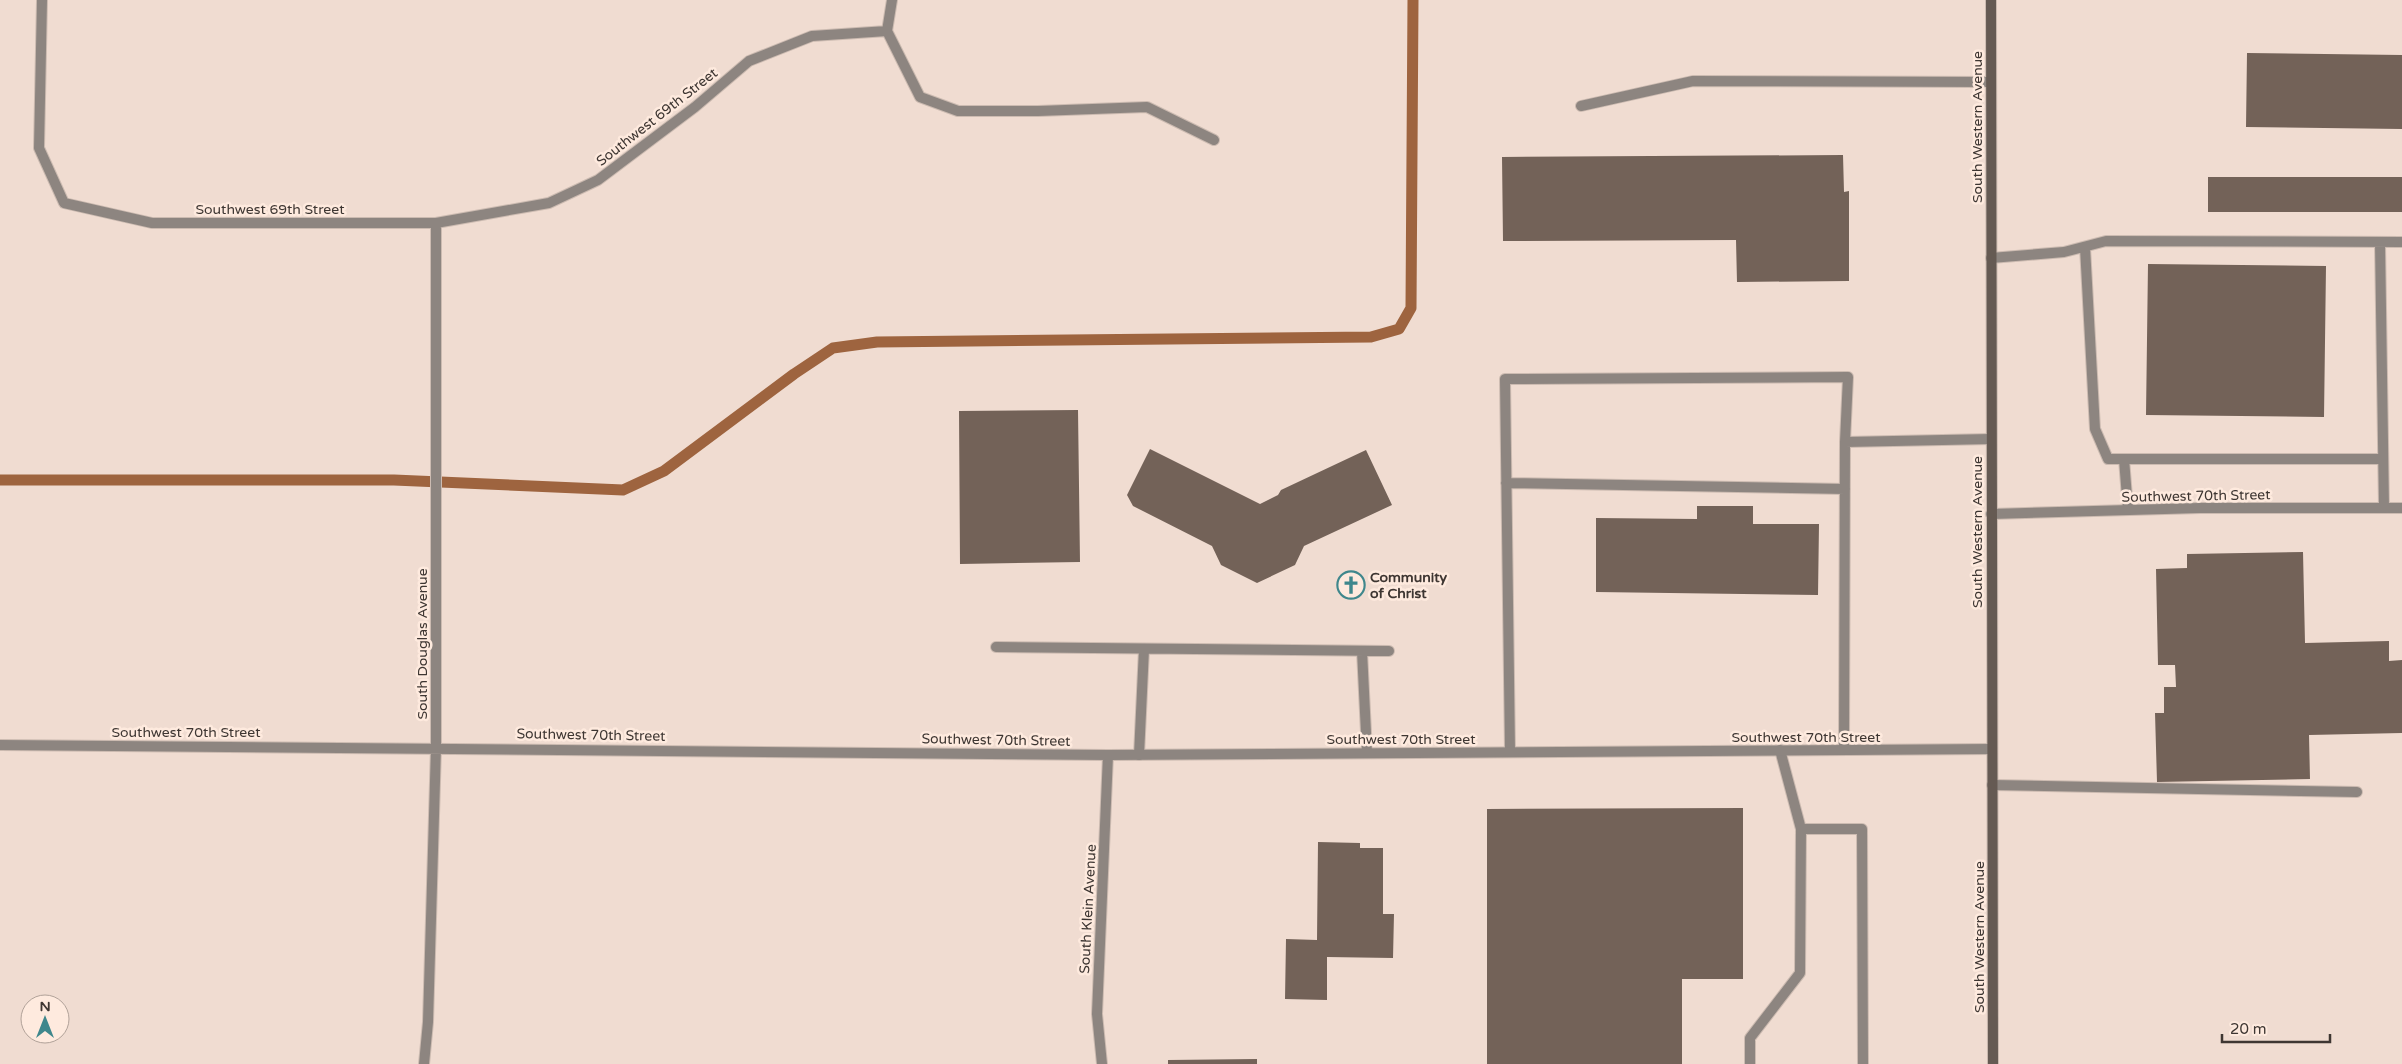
<svg xmlns="http://www.w3.org/2000/svg" width="2402" height="1064" font-family="'Varela Round',sans-serif">
<rect width="100%" height="100%" fill="#f0dcd1"/>
<g fill="none" stroke-linecap="round" stroke-linejoin="round">
<!-- stream -->
<path stroke="#9e643f" stroke-width="11" d="M0 480H394L623 490 664 471 794 374 833 348 877 342 1371 337 1399 329 1411 308 1413 0"/>
</g>
<!-- building -->
<path fill="#736258" d="M2247 53 2402 55V129L2246 127Z
M1843 155 1844 192 1849 191V281L1737 282 1736 240 1503 241 1502 157Z
M2208 177H2402V212H2208Z
M2148 264 2326 266 2324 417 2146 415Z
M1078 410 1080 562 960 564 959 411Z
M1150 449 1260 504 1278 495 1281 490 1366 450 1392 505 1304 546 1295 565 1257 583 1221 565 1212 546 1133 506 1127 495Z
M1697 506H1753V524H1819L1818 595 1596 592V518L1697 519Z
M2303 552 2305 643 2389 641V661L2402 660V733L2309 735 2310 779 2157 782 2155 713H2164V687H2176L2175 665H2158L2156 569 2187 568V554Z
M1743 808V979H1682V1064H1487V809Z
M1318 842 1360 843V848H1383V914H1394L1393 958 1327 957V1000L1285 999 1286 939 1317 940Z
M1257 1059V1064H1168V1060Z"/>
<g fill="none" stroke-linecap="round" stroke-linejoin="round">
<!-- service casing -->
<g stroke="#ccbbb1" stroke-width="12">
<path id="service" d="M1581 106 1693 81 1991 82
M2380 242 2384 508
M2085 247 2095 429 2108 459H2383
M1991 258 2064 252 2106 241 2402 242
M2124 459 2128 510
M1506 483 1845 489
M996 647 1389 651
M1362 651 1367 753
M1844 750 1845 442 1991 439
M1510 752 1505 379 1848 377 1845 442
M1139 755 1144 649
M1992 785 2357 792
M1801 829H1862L1863 1064
M1750 1064V1038L1800 973 1801 829 1780 750"/>
</g>
<!-- minor casing -->
<g stroke="#ccbbb1" stroke-width="12">
<path id="minor" d="M42 0 39 148 64 203 152 223H436L549 203 598 180 695 107 749 61 812 36 887 31 920 97 958 111H1038L1147 107 1214 140
M887 31 892 0
M1991 514 2200 508H2402
M0 745 1108 755 1992 749
M424 1064 428 1022 436 747V223
M1102 1064 1097 1014 1108 755"/>
</g>
<!-- secondary casing -->
<g stroke="#ccbbb1" stroke-width="12">
<path id="secondary" d="M1991 0 1993 1064"/>
</g>
<!-- service -->
<use href="#service" stroke="#8d8580" stroke-width="10"/>
<!-- minor -->
<use href="#minor" stroke="#8d8580" stroke-width="10"/>
<!-- secondary -->
<use href="#secondary" stroke="#655a53" stroke-width="10"/>
</g>
<!-- icons -->
<defs>
<g id="church-ring" transform="scale(1.4375)"><circle r="9.5" fill="#feeade" stroke="#3f878c" stroke-width="1.5"/><path d="M-1.2-6h2.4v3.5h3.3v2.4h-3.3V6h-2.4V-.1h-3.3v-2.4h3.3Z" fill="#3f878c"/></g>
</defs>
<g fill-rule="evenodd">
<use href="#church-ring" x="1351" y="585"/>
</g>
<g text-anchor="middle" dominant-baseline="central" stroke-width="5" stroke-linejoin="round" paint-order="stroke">
<!-- street labels -->
<g font-size="14" fill="#3e3632" stroke="#feeade">
<text transform="translate(657 117) rotate(-38)">Southwest 69th Street</text>
<text transform="translate(1977 127) rotate(-90)">South Western Avenue</text>
<text x="270" y="209">Southwest 69th Street</text>
<text transform="translate(2196 496) rotate(-1)">Southwest 70th Street</text>
<text transform="translate(1977 532) rotate(-90)">South Western Avenue</text>
<text transform="translate(422 644) rotate(-90)">South Douglas Avenue</text>
<text x="186" y="732">Southwest 70th Street</text>
<text transform="translate(591 735) rotate(1)">Southwest 70th Street</text>
<text x="1806" y="737">Southwest 70th Street</text>
<text x="1401" y="739">Southwest 70th Street</text>
<text transform="translate(996 740) rotate(1)">Southwest 70th Street</text>
<text transform="translate(1088 909) rotate(-87)">South Klein Avenue</text>
<text transform="translate(1979 937) rotate(-90)">South Western Avenue</text>
</g>
<!-- poi labels -->
<g font-size="14" font-weight="bold" fill="#3e3632" stroke="#feeade" text-anchor="start">
<text x="1370" y="577">Community<tspan x="1370" dy="16">of Christ</tspan></text>
</g>
</g>
<!-- north arrow -->
<g transform="translate(45 1019)"><circle r="24" fill="#feeade" stroke="#b1a299"/>
<path d="M0-4L9 19L0 12L-9 19Z" fill="#3f878c"/>
<text y="-8" font-size="14" font-weight="bold" text-anchor="middle" fill="#3e3632">N</text>
</g>
<!-- scale -->
<path d="M2222 1034v8h108v-8" fill="none" stroke="#3e3632" stroke-width="2.5"/>
<text x="2230" y="1034" font-size="15" fill="#3e3632" stroke="#feeade" stroke-width="4" paint-order="stroke">20 m</text>
</svg>
